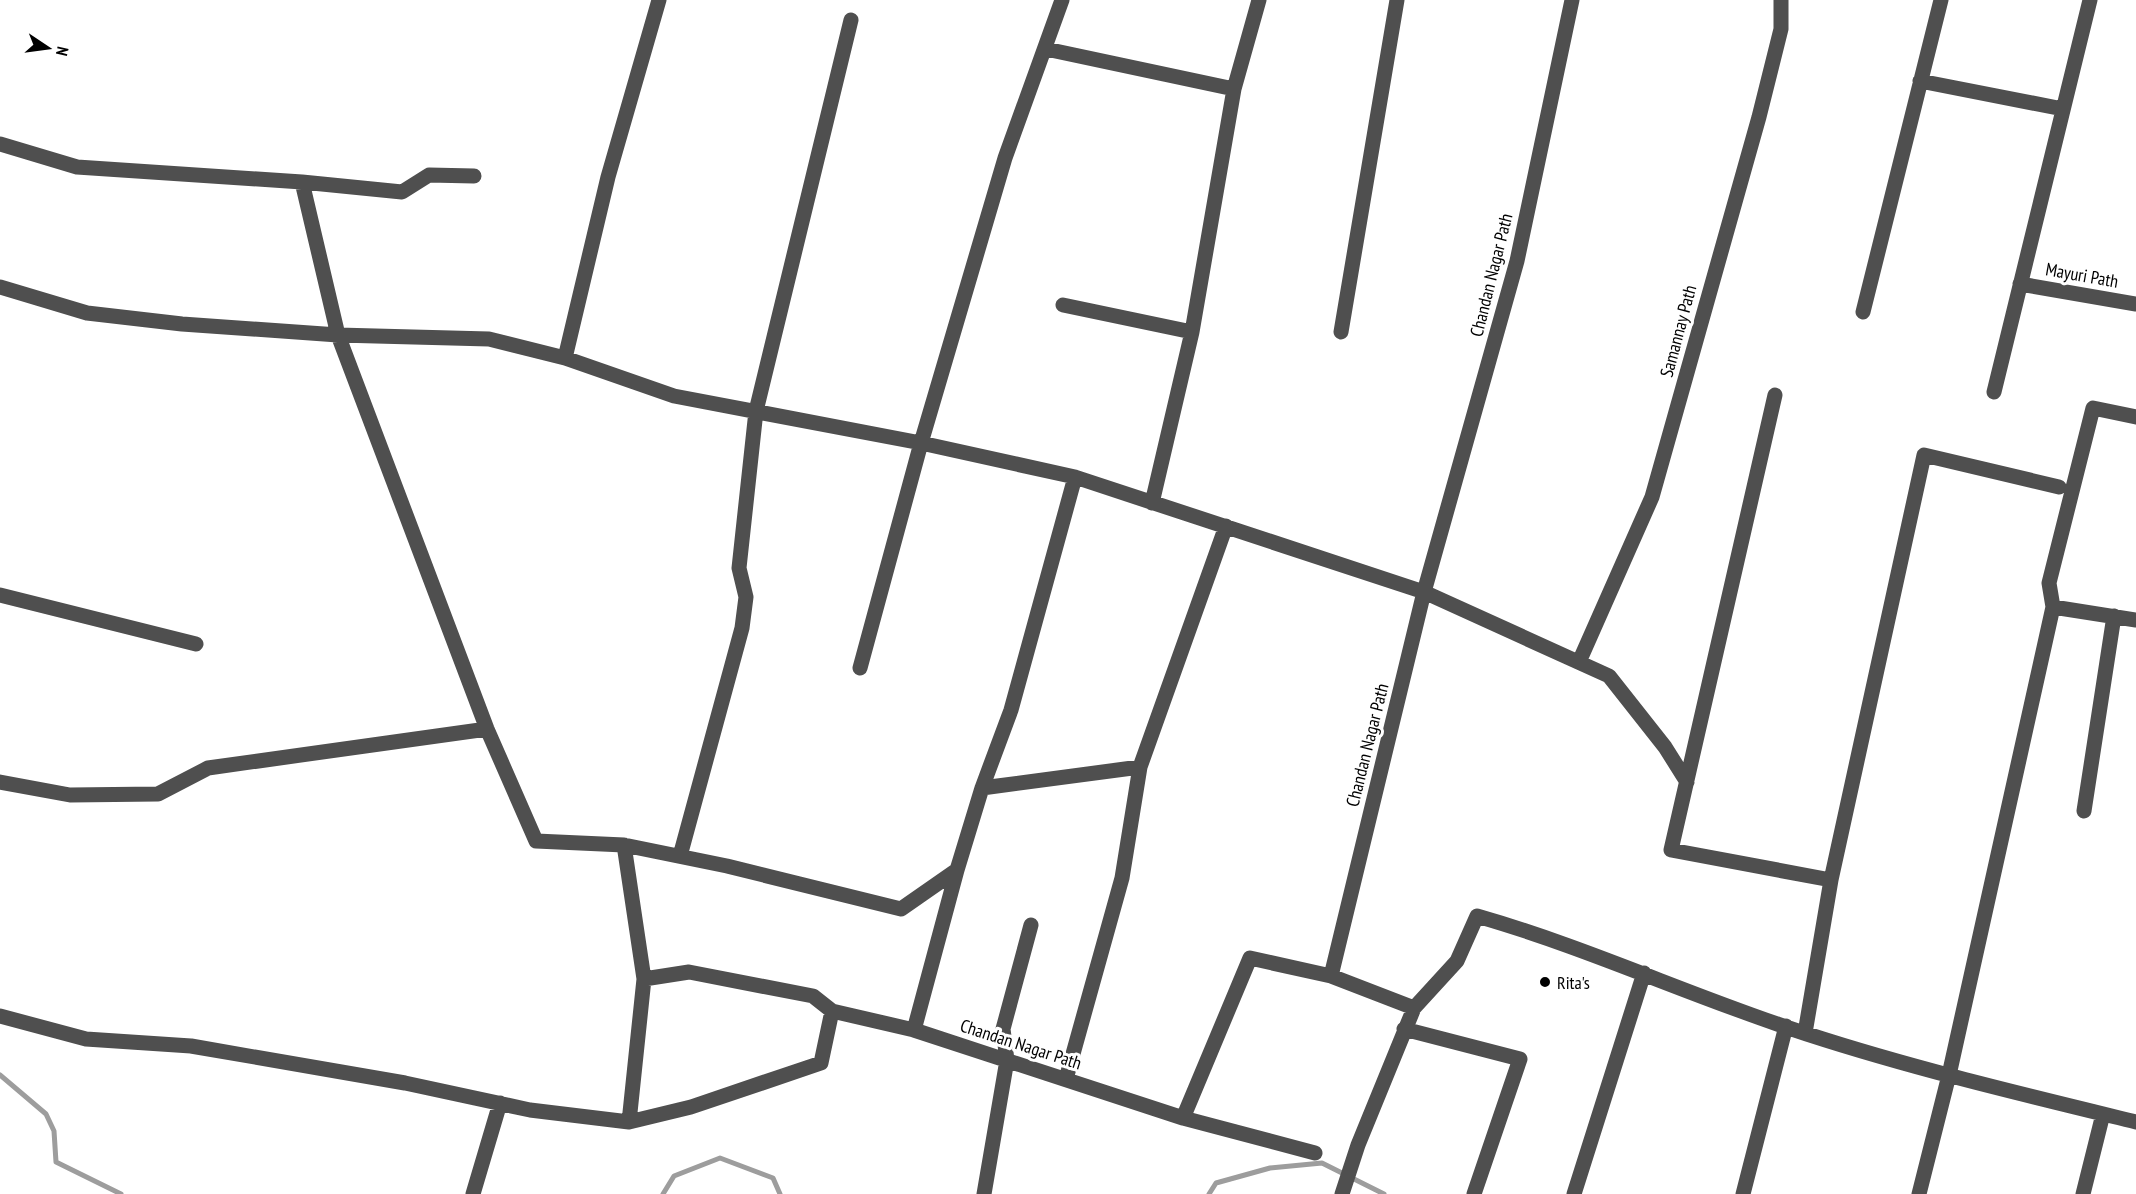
<svg xmlns="http://www.w3.org/2000/svg" width="2136" height="1194" font-family="'PT Sans Narrow',sans-serif">
<rect width="100%" height="100%" fill="#fff"/>
<g fill="none" stroke-linecap="round" stroke-linejoin="round">
<!-- stream -->
<path stroke="#9d9d9d" stroke-width="5" d="M0 1075 46 1114 54 1131 56 1162 121 1194
M663 1194 674 1176 720 1158 773 1178 780 1194
M1209 1194 1216 1183 1270 1168 1322 1163 1384 1194"/>
<!-- minor -->
<path stroke="#4f4f4f" stroke-width="15" d="M1046 49 1234 89
M1920 81 2063 109
M0 144 77 167 302 182 402 192 429 175 474 176
M302 182 338 335 487 729 536 841 624 845 727 866 901 909 957 870 982 788 1011 710 1075 477
M2020 284 2136 304
M0 287 87 313 182 324 338 335 489 339 565 358 674 396 921 443 1075 477 1424 592 1609 676 1665 747 1687 782
M1063 305 1192 332
M1863 312 1941 0
M1341 332 1397 0
M565 358 608 177 659 0
M1994 392 2090 0
M1775 395 1671 850 1831 880 1805 1033
M1152 503 1192 332 1234 89 1259 0
M0 595 196 644
M2053 607 2136 620
M1579 662 1652 497 1759 117 1781 29V0
M860 668 921 443 1005 158 1062 0
M0 782 70 795 158 794 208 768 487 729
M982 788 1140 767
M2084 811 2114 616
M624 845 644 979 629 1122
M680 856 742 628 746 597 739 568 756 411 851 20
M1831 880 1924 455 2059 487
M1331 976 1414 1008
M644 979 689 972 813 996 832 1011
M0 1016 86 1039 191 1046 405 1083 530 1110 629 1122 691 1107 821 1063 832 1011 914 1030 957 870
M1404 1029 1520 1059 1474 1194
M914 1030 1183 1118 1250 958 1331 976 1424 592 1517 261 1572 0
M1066 1079 1122 878 1140 767 1226 526
M1183 1118 1315 1153
M473 1194 500 1103
M984 1194 1007 1060 1003 1029 1031 925
M1342 1194 1358 1145 1414 1008 1457 961 1477 916C1589 948 1695 998 1807 1034 1915 1069 2025 1095 2136 1122
M1574 1194 1644 973
M1743 1194 1786 1026
M1919 1194 1949 1075 2053 607 2049 583 2093 408 2136 417
M2083 1194 2103 1114"/>
</g>
<!-- markers -->
<circle fill="#000" stroke="#fff" stroke-width="2" cx="1545" cy="982" r="6"/>
<g text-anchor="middle" dominant-baseline="central" stroke-width="6" stroke-linejoin="round" paint-order="stroke">
<!-- street labels -->
<g font-size="18" fill="#000" stroke="#fff">
<text transform="translate(1491 275) rotate(-76)">Chandan Nagar Path</text>
<text transform="translate(2082 275) rotate(10)">Mayuri Path</text>
<text transform="translate(1678 331) rotate(-75)">Samannay Path</text>
<text transform="translate(1367 745) rotate(-76)">Chandan Nagar Path</text>
<text transform="translate(1021 1044) rotate(18)">Chandan Nagar Path</text>
</g>
<!-- poi labels -->
<g font-size="18" fill="#000" stroke="#fff" text-anchor="start">
<text x="1557" y="982">Rita's</text>
</g>
</g>
<!-- north arrow -->
<g transform="translate(48 48) rotate(103)" stroke="#ffffff" stroke-width="4.5" paint-order="stroke">
<path d="M0-4.5L10 22L0 15L-10 22Z" fill="#000000"/>
<text y="-9" font-size="16" font-weight="bold" text-anchor="middle" fill="#000000">N</text>
</g>
</svg>
